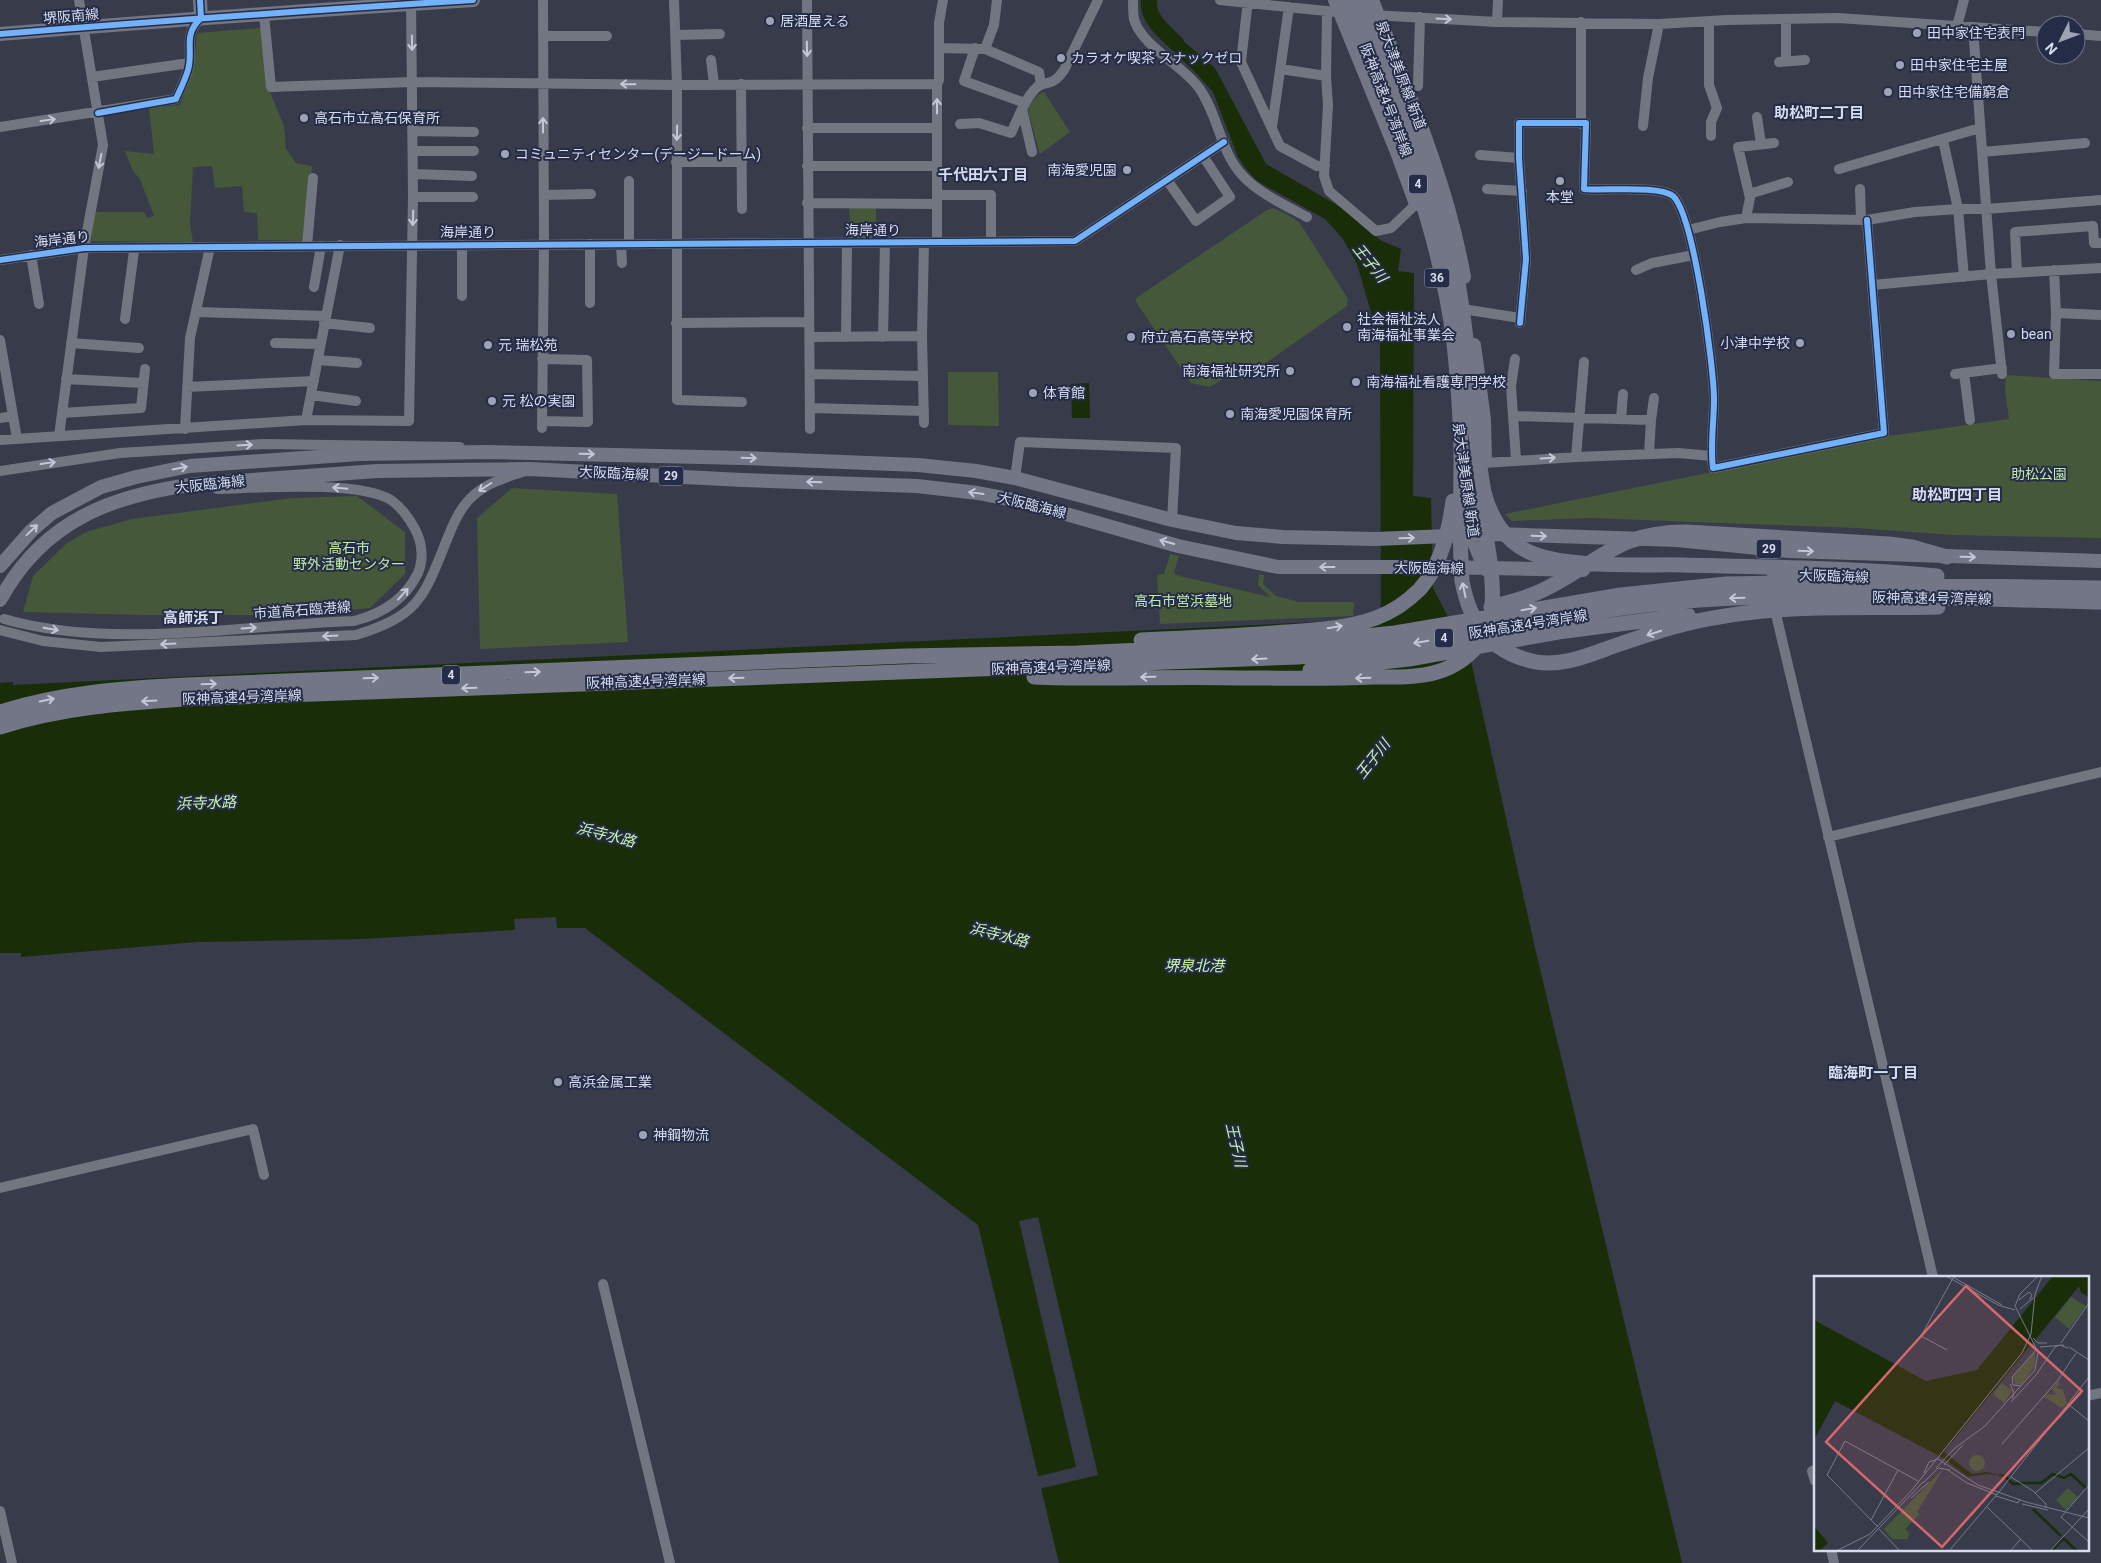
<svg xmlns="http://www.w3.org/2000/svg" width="2101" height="1563" font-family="Roboto,'Noto Sans JP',sans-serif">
<rect width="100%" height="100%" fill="#373b4a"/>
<!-- green -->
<path fill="#46583a" d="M260 28 262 33 270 92 284 126 286 149 296 163 312 166 306 241 258 240 257 213 244 212 242 186 215 188 212 166 193 167 190 224 193 242 91 241 95 212H144L147 218 154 216 140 179 133 171 125 151 154 154 149 108 180 105C190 81 195 59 197 33Z
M1044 92 1070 132 1040 154 1028 111C1029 104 1037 94 1044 92Z
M849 206H876V238H851Z
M1273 208 1288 215 1299 222 1348 299 1347 306 1242 380 1236 371 1210 387 1191 383 1136 302V298L1267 210Z
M948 372H998L999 426 948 425Z
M2006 375 2101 381V538L1952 535 1856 528 1590 518 1512 521 1505 514 1889 436 2009 419 2005 391Z
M512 488 617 494 628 642 480 649 477 518Z
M357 496 405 532V574L370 608 299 615H141L23 612 33 576 67 543 86 532 132 519 292 498Z
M1170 554 1179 556 1174 572 1176 575 1270 597 1258 585 1259 574 1264 575 1263 584 1276 596 1299 602H1354L1353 616 1160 624 1157 575 1164 574Z"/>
<!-- water -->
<path fill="#192d08" d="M1162 23 1215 68 1266 164 1349 212 1380 240 1401 249 1398 271 1414 273 1413 496 1431 498 1433 588 1471 661 1535 948 1682 1563H1059L978 1225 585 928H557L556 917 514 919 515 930 363 939 197 942 21 957V953H0V683L13 682V685L1381 619 1380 343 1357 264 1343 239 1325 219 1257 181 1247 170 1238 157 1213 92 1195 72 1159 37Z
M1089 383 1090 418H1072L1071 384Z"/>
<!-- pier -->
<path fill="#373b4a" d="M1038 1217 1098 1475 1039 1489 1036 1477 1076 1467 1019 1221Z"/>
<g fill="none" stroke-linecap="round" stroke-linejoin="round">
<!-- river -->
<path stroke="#192d08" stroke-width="16" d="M1149 0C1147 19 1164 31 1176 43"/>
<!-- minor -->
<path stroke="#727681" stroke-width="10" d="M674 0 677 85V400L742 402
M807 0 810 429
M1133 0C1133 6 1133 13 1134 19 1141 46 1183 65 1199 88 1218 114 1220 152 1243 176 1260 194 1285 205 1307 217
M1220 0 1346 13
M1248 0 1241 62 1280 146 1317 166 1325 165
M1327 11 1326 76 1328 105 1324 176 1329 191 1376 231 1391 228 1416 204
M264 15 271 87 412 82 677 85 937 84
M1373 15 1497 22 1659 24 1727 20 1838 18 2046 32
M1709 21V85L1717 108 1711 122V136
M1497 22 1498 0
M1957 26 1964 0
M1973 27 1991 274 2002 374
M2076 34 2101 36
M676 35 720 34
M543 36H607
M939 48 985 49 1039 72 1041 85
M975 48 964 81 1025 103
M985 49 994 25 997 0
M711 60 714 84
M1786 61V19
M1779 62 1805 60
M1281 69 1326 76
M92 77 189 63
M741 84 742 209
M1418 86 1420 17
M1022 109 1032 152
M1757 117 1761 144
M960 124 979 123 1011 133C1018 119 1024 100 1036 88 1045 79 1051 89 1064 70L1098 0
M1581 124V22
M1643 126 1648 78 1659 24
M0 127 176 99C180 90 185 80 188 70 194 48 182 36 201 18
M1272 127 1289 7
M807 128H936
M412 131 474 132
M1943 140 1958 209 1964 277
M413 151H474
M1982 152 2085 143
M1480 155 1519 158
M676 162H742
M807 166H937
M1839 169 1980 128
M413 174 472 176
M1167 180 1196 221 1230 197 1203 156
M1487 189 1522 191
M1860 189 1861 220
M1749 194 1788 182
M544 195 591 194
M937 195H991V242
M413 197H473
M807 203 937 204
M1746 218 1750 198 1738 147 1774 143
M1688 230 1720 222 1746 218 1867 220 1915 212 1958 209H1986L2101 200
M924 242 922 336 924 423
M937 242V84L939 80V23L943 0
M590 244V303
M621 244 622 263
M629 244V181
M307 246 313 178
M31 255 39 304
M0 260 84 248 1075 241 1224 142
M1636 270 1652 263 1694 255
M2054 270 2056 313 2054 374H2101
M2017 273 2015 232 2093 226 2094 243H2101
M1872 285 1991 274 2101 268
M314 287 321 246
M462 296V245
M1469 310 1520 318
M196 312 326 316
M2056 313 2101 315
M125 319 134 251
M324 323 370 328
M676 323 809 322
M1520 323 1526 259 1519 158V123H1586L1584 189C1603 191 1660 185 1673 196 1694 215 1714 368 1714 400 1714 422 1710 445 1713 468L1884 433 1867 220
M810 337 922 336
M846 337 847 243
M883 337 885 243
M0 340 17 439
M71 343 139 348
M275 343 320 344
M1515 359 1511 386 1516 460
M318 360 357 363
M1964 373 1970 420
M810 374 923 376
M1955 374 2002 368
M66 379 143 383
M187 387 314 381
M311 395 356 401
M810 408 924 411
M62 413 141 408 145 369
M1513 416 1651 420 1649 454
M0 418 13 416
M1621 419 1623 394
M306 420 340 245
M1651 420 1654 398
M542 421 588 422 587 360 542 359
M542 428 544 244 543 0
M185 429 190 338 210 247
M59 436 84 248 103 145 79 0
M0 440 306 420 409 421 413 197 411 0
M1576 457 1584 362
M1485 463 1576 457 1678 453 1712 456
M0 471 120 453 264 444 460 447
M1015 478 1020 442 1176 448 1172 520
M1774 606 1933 1277
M4 619C112 650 242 625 354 621 382 614 405 600 418 573 424 559 422 542 415 529 409 518 401 507 391 500 358 480 259 488 217 489
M0 630 43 641 101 647 356 635C421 615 424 596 448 537 454 522 461 506 474 495 487 483 505 478 522 472
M1828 837 2101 772
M0 1188 253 1129 264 1175
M603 1284 670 1563
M2087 1396 2101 1393
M1815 1470 1812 1471 1815 1481
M0 1511 12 1563
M1831 1549 1834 1563"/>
<!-- major -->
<path stroke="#727685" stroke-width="14" d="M200 0 201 18
M1335 0 1397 152 1416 204
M1372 0C1407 90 1447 181 1464 277
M0 34C158 21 315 10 473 0
M1474 345 1484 419 1485 461
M1466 488 1471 535 1485 569
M0 566 31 531 52 513 101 487 136 477 190 466 359 454 487 452 743 458 918 465 976 471 1015 478 1172 520 1236 533 1283 537 1376 539 1495 534 1677 540 1789 551 2101 561
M1774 574 1830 576
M0 600C43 521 111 495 197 484L377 471 530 469 742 480 917 486 978 493 1024 502 1178 546 1278 567H1439L1583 570"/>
<!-- highway -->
<path stroke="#727686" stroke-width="15" d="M1347 0C1391 112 1439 222 1454 343 1458 382 1461 421 1461 460 1461 500 1459 541 1462 581 1470 624 1491 653 1536 662 1565 667 1593 653 1620 644 1653 633 1685 622 1719 617 1791 604 1865 609 1938 607
M1360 0C1396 91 1438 182 1457 278 1471 349 1471 421 1484 492 1490 516 1504 540 1527 551 1562 569 1643 564 1684 565 1768 567 1853 568 1937 576
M1491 607C1510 602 1531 597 1549 587 1603 559 1619 532 1686 532L1889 544 1912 547 1947 557
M1141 640C1190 638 1238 636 1286 632 1316 630 1348 628 1376 618 1392 612 1408 601 1420 589 1441 565 1449 532 1453 501
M1310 670 1409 659 1558 632 1688 615
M1034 677C1103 680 1172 676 1241 678 1286 678 1329 679 1374 677 1395 677 1417 678 1437 672 1455 667 1472 655 1482 639 1504 606 1485 537 1480 499
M0 712C61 693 123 688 186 685L905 656 1077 653 1294 643 1395 633 1621 595 1726 584 1785 583 2101 588
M0 727C60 708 122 703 184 699L1298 657C1332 654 1365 651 1399 646 1491 633 1582 610 1675 602 1817 590 1959 599 2101 602"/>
<!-- cycleway casing -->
<g stroke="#252c47" stroke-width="9">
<path id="cycleway" d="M0 34C158 21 315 10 473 0
M98 113 176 99C180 90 185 80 188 70 194 48 182 36 201 18L200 0
M0 260 84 248 1075 241 1224 142
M1520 323 1526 259 1519 158V123H1586L1584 189C1603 191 1660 185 1673 196 1694 215 1714 368 1714 400 1714 422 1710 445 1713 468L1884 433 1867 220"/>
</g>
<!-- cycleway -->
<use href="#cycleway" stroke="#73b2f8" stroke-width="6"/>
</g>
<!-- one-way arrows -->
<defs><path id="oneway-shaft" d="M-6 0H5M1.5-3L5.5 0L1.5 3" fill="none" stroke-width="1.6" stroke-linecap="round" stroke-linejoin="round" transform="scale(1.25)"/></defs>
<g stroke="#c2c8d7">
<use href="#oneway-shaft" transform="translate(1444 19) rotate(3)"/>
<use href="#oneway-shaft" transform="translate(412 43) rotate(89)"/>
<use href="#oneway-shaft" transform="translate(807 49) rotate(89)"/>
<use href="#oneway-shaft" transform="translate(628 84) rotate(-179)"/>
<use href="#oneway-shaft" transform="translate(937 106) rotate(-90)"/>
<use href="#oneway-shaft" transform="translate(48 120) rotate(-8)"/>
<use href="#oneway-shaft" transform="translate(543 125) rotate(-90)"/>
<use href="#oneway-shaft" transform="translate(677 133) rotate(91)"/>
<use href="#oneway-shaft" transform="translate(100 161) rotate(101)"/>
<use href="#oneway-shaft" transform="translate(413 218) rotate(92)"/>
<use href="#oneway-shaft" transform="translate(245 445) rotate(-3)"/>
<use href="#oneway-shaft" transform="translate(1548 458) rotate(-3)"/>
<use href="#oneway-shaft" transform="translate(48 463) rotate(-8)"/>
<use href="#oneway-shaft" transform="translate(485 487) rotate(148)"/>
<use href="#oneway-shaft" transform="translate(340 488) rotate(-175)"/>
<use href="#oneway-shaft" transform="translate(403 594) rotate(-48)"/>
<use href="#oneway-shaft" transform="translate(249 628) rotate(-4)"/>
<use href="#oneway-shaft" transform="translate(51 629) rotate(9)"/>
<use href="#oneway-shaft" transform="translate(330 636) rotate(177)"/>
<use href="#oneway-shaft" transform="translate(168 644) rotate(177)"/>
</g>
<g stroke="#c2c8d8">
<use href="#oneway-shaft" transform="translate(587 454) rotate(1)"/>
<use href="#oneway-shaft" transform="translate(749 458) rotate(2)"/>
<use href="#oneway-shaft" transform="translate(180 468) rotate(-11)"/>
<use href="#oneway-shaft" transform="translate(814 482) rotate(-178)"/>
<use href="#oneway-shaft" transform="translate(976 493) rotate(-172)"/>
<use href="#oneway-shaft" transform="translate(32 530) rotate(-43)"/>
<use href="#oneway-shaft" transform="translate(1539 536) rotate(2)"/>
<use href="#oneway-shaft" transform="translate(1407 538) rotate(-2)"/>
<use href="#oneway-shaft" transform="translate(1167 542) rotate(-164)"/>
<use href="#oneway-shaft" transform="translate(1806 551) rotate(2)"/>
<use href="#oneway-shaft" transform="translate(1968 557) rotate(1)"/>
<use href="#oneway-shaft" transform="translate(1327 567) rotate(-180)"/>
<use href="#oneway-shaft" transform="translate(1464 590) rotate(-102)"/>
<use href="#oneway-shaft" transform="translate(1737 598) rotate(178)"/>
<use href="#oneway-shaft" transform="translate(1529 609) rotate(-9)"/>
<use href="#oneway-shaft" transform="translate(1335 627) rotate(-9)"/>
<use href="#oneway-shaft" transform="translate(1654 633) rotate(162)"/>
<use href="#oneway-shaft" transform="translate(1421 642) rotate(170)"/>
<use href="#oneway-shaft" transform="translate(1259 659) rotate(177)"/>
<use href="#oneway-shaft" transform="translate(533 672) rotate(-2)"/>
<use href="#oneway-shaft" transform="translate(1148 677) rotate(179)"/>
<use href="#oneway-shaft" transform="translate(371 678) rotate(-2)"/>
<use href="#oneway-shaft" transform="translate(736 678) rotate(178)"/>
<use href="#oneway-shaft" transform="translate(1363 678) rotate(178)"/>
<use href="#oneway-shaft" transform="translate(209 684) rotate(-2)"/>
<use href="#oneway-shaft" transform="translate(469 688) rotate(178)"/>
<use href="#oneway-shaft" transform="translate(47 700) rotate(-12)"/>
<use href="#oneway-shaft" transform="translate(149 701) rotate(177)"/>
</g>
<!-- markers -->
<g fill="#9ea4b4" stroke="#252c47" stroke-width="2">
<circle cx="770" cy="21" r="5"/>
<circle cx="1917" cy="33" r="5"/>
<circle cx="1061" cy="58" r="5"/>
<circle cx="1900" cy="65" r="5"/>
<circle cx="1888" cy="92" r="5"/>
<circle cx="304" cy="118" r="5"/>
<circle cx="505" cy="154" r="5"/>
<circle cx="1127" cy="170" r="5"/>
<circle cx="1560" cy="181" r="5"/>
<circle cx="1347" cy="327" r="5"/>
<circle cx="2011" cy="334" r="5"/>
<circle cx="1131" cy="337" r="5"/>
<circle cx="1800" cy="343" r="5"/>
<circle cx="488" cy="345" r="5"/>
<circle cx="1290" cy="371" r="5"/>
<circle cx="1356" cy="382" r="5"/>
<circle cx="1033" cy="393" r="5"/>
<circle cx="492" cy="401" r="5"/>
<circle cx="1230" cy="414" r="5"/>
<circle cx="558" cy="1082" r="5"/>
<circle cx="643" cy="1135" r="5"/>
</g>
<g text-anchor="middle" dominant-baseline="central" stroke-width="4" stroke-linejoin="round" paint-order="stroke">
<!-- shield labels -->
<g fill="#252c47" stroke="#a1a7bb" stroke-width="1">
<rect x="1409" y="174.5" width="18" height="19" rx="4"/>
<rect x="1424.5" y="268.5" width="25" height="19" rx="4"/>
<rect x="658.5" y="466.5" width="25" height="19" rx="4"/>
<rect x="1756.5" y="539.5" width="25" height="19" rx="4"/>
<rect x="1435" y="628.5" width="18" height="19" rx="4"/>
<rect x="442" y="665.5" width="18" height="19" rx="4"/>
</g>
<g font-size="12" font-weight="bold" fill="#d6dced">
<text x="1418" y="184">4</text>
<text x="1437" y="278">36</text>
<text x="671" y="476">29</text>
<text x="1769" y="549">29</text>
<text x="1444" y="638">4</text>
<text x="451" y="675">4</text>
</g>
<!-- street labels -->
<g font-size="14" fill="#d6dced" stroke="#252c47">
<text transform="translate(71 16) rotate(-5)">堺阪南線</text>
<text transform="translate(1401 75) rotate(69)">泉大津美原線 新道</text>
<text transform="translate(1386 100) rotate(69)">阪神高速4号湾岸線</text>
<text x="873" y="230">海岸通り</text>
<text x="468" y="232">海岸通り</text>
<text transform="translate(62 239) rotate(-6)">海岸通り</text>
<text transform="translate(614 473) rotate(3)">大阪臨海線</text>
<text transform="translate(1466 480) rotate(82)">泉大津美原線 新道</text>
<text transform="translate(210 484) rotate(-6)">大阪臨海線</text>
<text transform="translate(1032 505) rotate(14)">大阪臨海線</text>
<text transform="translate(1429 568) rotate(1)">大阪臨海線</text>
<text transform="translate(1834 576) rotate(2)">大阪臨海線</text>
<text transform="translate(1932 598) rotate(1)">阪神高速4号湾岸線</text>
<text transform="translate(302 610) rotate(-4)">市道高石臨港線</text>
<text transform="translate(1528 624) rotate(-9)">阪神高速4号湾岸線</text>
<text transform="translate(1051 667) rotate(-2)">阪神高速4号湾岸線</text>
<text transform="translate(646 681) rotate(-2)">阪神高速4号湾岸線</text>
<text transform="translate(242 697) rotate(-2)">阪神高速4号湾岸線</text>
</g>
<!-- poi labels -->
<g font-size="14" fill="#d6dced" stroke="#252c47" text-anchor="start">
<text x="780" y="21">居酒屋える</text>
<text x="1927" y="33">田中家住宅表門</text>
<text x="1071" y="58">カラオケ喫茶 スナックゼロ</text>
<text x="1910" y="65">田中家住宅主屋</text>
<text x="1898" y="92">田中家住宅備窮倉</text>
<text x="314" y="118">高石市立高石保育所</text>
<text x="515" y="154">コミュニティセンター(デージードーム)</text>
<text x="1117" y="170" text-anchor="end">南海愛児園</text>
<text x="1560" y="197" text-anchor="middle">本堂</text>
<text x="1357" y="319">社会福祉法人<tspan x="1357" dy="16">南海福祉事業会</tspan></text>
<text x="2021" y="334">bean</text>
<text x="1141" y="337">府立高石高等学校</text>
<text x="1790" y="343" text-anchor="end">小津中学校</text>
<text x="498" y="345">元 瑞松苑</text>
<text x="1280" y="371" text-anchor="end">南海福祉研究所</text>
<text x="1366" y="382">南海福祉看護専門学校</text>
<text x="1043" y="393">体育館</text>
<text x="502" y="401">元 松の実園</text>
<text x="1240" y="414">南海愛児園保育所</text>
<text x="568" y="1082">高浜金属工業</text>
<text x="653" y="1135">神鋼物流</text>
</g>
<!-- park labels -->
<g font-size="14" fill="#c1eba4" stroke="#252c47">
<text x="2039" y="474">助松公園</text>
<text x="349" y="548">高石市<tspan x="349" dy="16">野外活動センター</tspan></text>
<text x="1183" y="601">高石市営浜墓地</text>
</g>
<!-- neighbourhood labels -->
<g font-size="15" font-weight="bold" fill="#d6dced" stroke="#252c47">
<text x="1819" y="113">助松町二丁目</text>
<text x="983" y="175">千代田六丁目</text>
<text x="1957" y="495">助松町四丁目</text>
<text x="193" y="618">高師浜丁</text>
<text x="1873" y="1073">臨海町一丁目</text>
</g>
<!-- water labels -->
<g font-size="15" font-style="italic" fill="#c9f3ab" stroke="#252c47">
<text transform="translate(1370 263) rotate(51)">王子川</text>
<text transform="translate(1373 759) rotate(-52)">王子川</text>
<text transform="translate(206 803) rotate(-2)">浜寺水路</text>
<text transform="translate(606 835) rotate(14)">浜寺水路</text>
<text transform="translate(999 935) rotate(14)">浜寺水路</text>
<text x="1194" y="966">堺泉北港</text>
<text transform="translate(1236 1145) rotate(77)">王子川</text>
</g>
</g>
<!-- overview -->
<g transform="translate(1814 1276)">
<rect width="275" height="275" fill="#373b4a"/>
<path d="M257 21 272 30 255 53 241 41ZM221 75V90L208 108 202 109 199 101ZM244 105 246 108 242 112 249 114 253 127 248 132 230 121 233 118 242 119 238 113ZM188 107 198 115 190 127 179 118ZM155 187a8 8 0 1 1 16 0a8 8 0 1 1-16 0ZM130 192 103 236 106 238 91 253 95 257 94 263H78L70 253ZM254 212 264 221 252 234 242 224Z" fill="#46583a"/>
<path d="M239 0H275V21L267 17 265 10 130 176 158 198 172 196 189 199 172 198 154 201 129 182 21 125 0 164V44L112 105 163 94ZM0 250 14 267 5 275H0Z" fill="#192d08"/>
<path fill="none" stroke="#192d08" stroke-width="2.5" d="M185 199 191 200 199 208 211 207H227L239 198 250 202 257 198 272 212M219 233 247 260M249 262 263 275M238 275 250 262"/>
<path fill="none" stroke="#777b8b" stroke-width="1" d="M132 0 184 29 201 34M137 0 188 29M205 24 215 16 218 19 216 23M206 33 219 22M219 62 224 67H233M247 67 275 27M226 71 250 69M255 71 275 84M133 74 107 60 139 2M196 108 200 117 198 123M207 110 199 109 198 101 222 74M197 126 222 99 241 71 246 69 254 72M254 128 275 145M188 168 244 104 262 77M130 189 149 169M122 192 141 172 171 150 221 94 224 76 201 30 206 18 224 0M134 194 153 207 183 219M110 197 115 186 124 183 164 209 212 226 275 242M197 201 219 215 232 228V232M109 207 124 192 136 194M275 209 247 241 275 266M221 217 275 172M182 220 204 227 206 223M97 222 115 206M208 228 234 234M173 231 219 275M57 244 84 194M64 251 13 199 31 165 104 205M65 253 86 275M22 275 56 258 97 215 208 77 217 58 221 18 228 0M43 275 109 206M135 275 185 216 275 101M196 275 207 263M236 275 275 233"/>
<path fill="#d6676d" fill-opacity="0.15" stroke="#d6676d" stroke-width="2.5" d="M152 10 268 115 128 271 12 166Z"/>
<rect width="275" height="275" fill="none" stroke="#d6dced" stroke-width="2.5"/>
</g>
<!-- north arrow -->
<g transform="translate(2061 40) rotate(228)"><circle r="24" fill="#252c47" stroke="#6c7289"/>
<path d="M0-4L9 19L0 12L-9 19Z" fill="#9ea4b4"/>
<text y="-8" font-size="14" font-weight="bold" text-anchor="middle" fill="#d6dced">N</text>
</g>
</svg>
